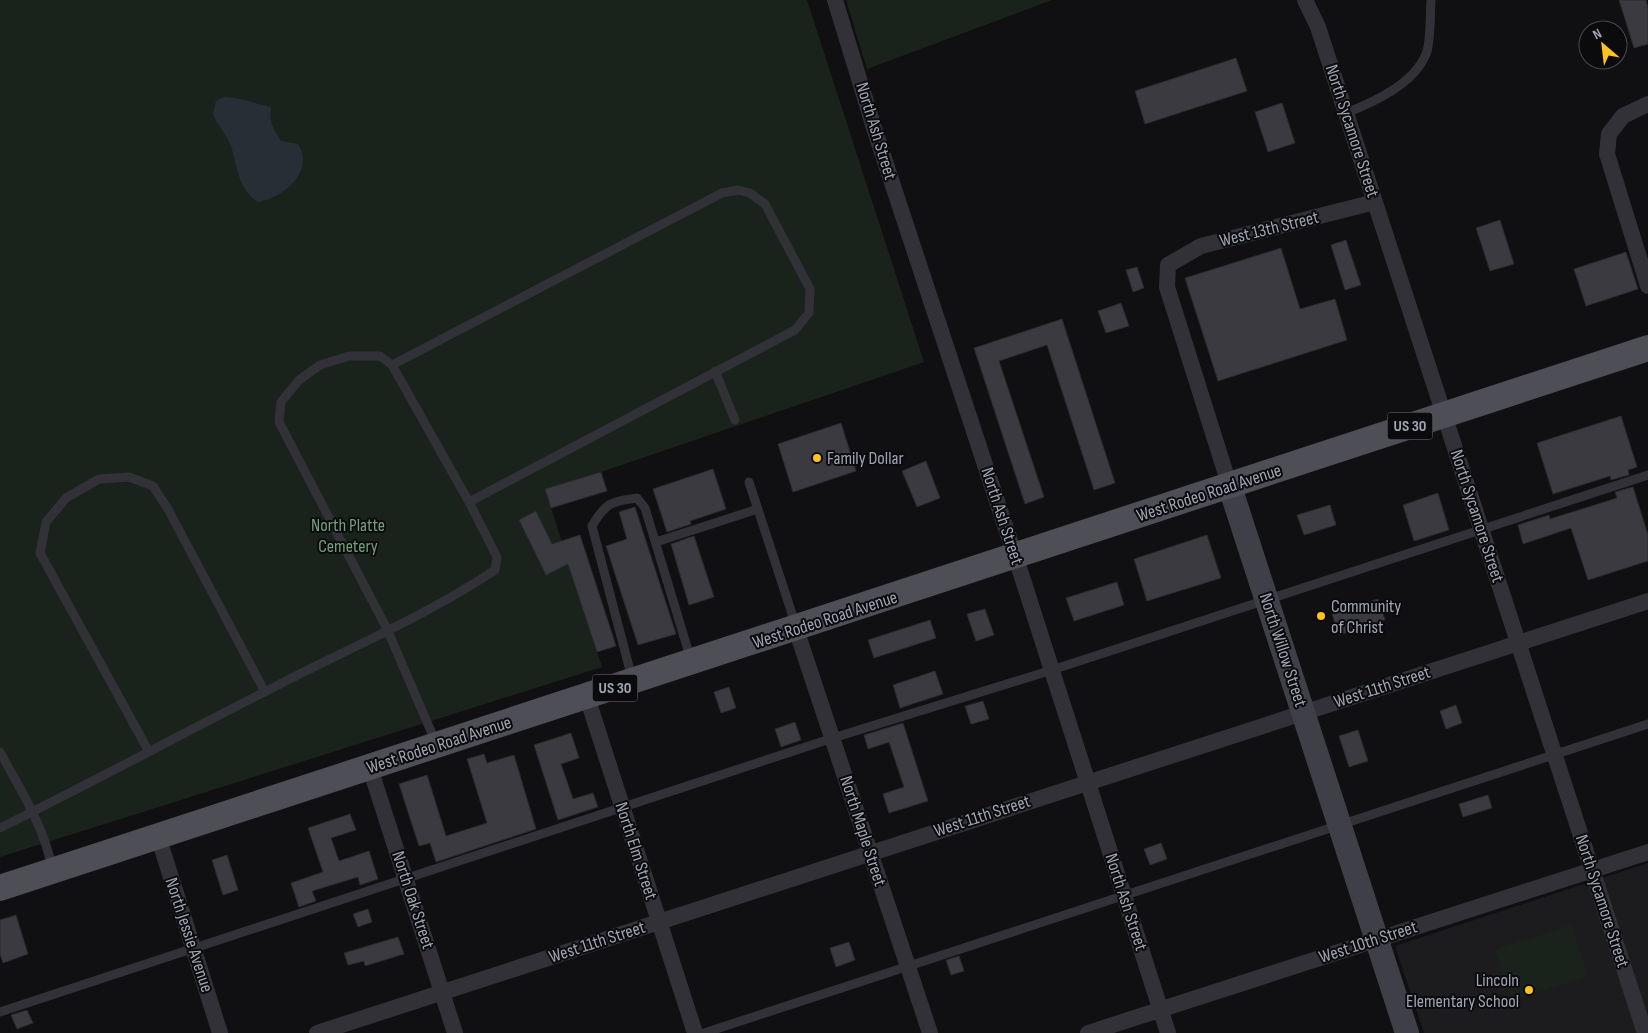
<svg xmlns="http://www.w3.org/2000/svg" width="1648" height="1033" font-family="'Sofia Sans Condensed',sans-serif">
<rect width="100%" height="100%" fill="#101012"/>
<!-- built -->
<path fill="#1c1c1f" d="M1648 863V1033H1424L1395 946Z"/>
<!-- green -->
<path fill="#1a221c" d="M0 0H807L924 362 601 472 545 489 602 667 0 857Z
M846 0H1052L867 69Z
M1571 925 1588 976 1512 1001 1495 950Z"/>
<!-- water -->
<path fill="#262e36" d="M224 97C240 97 255 104 271 107 269 122 273 129 281 141L298 144C316 171 282 199 258 202 238 189 237 166 231 146 227 135 217 125 213 114L216 101Z"/>
<!-- building -->
<path fill="#3a3a40" stroke="#2a2a2e" d="M1619 0H1646L1648 8V44L1634 48Z
M1236 58 1247 91 1145 124 1135 91Z
M1282 103 1295 143 1268 152 1255 112Z
M1500 220 1514 264 1490 271 1476 228Z
M1346 240 1361 285 1345 290 1331 245Z
M1281 248 1300 309 1335 299 1347 340 1218 381 1185 278Z
M1626 252 1638 289 1586 306 1574 269Z
M1137 267 1144 288 1133 292 1126 270Z
M1121 303 1129 326 1106 333 1098 311Z
M1062 319 1115 483 1094 490 1047 345 999 361 1044 497 1025 504 974 348Z
M1621 416 1637 467 1628 470 1629 475 1611 480 1610 476 1553 494 1537 443Z
M841 423 856 471 793 492 778 444Z
M926 461 940 498 917 507 902 471Z
M713 469 726 509 690 521 691 524 667 532 653 489Z
M601 472 607 491 551 508 545 489Z
M1633 487 1648 535V561L1588 580 1571 528 1523 544 1518 525 1549 515 1550 519 1617 498 1615 492Z
M1438 493 1449 530 1414 541 1403 505Z
M1330 505 1336 525 1304 535 1297 515Z
M635 507 676 634 638 645 606 546 627 539 619 512Z
M536 511 552 544 580 535 616 646 597 652 568 564 546 575 519 520Z
M1207 535 1221 578 1147 601 1134 559Z
M694 536 714 597 689 605 671 544Z
M1117 582 1124 605 1074 621 1066 598Z
M1378 599 1385 620 1339 635 1332 614Z
M985 609 994 635 976 641 967 614Z
M930 620 936 638 874 658 868 640Z
M935 671 943 694 900 708 893 685Z
M729 687 736 708 721 713 714 692Z
M983 701 989 719 971 724 965 706Z
M1456 705 1462 723 1446 729 1440 711Z
M795 722 801 740 781 747 775 729Z
M903 723 928 801 889 813 883 794 904 787 889 742 868 749 864 735Z
M1358 730 1368 761 1349 767 1339 736Z
M571 733 579 758 561 764 573 799 593 793 598 807 558 820 534 745Z
M484 754 487 763 514 755 536 829 436 862 430 843 419 846 399 784 427 775 446 836 487 823 467 759Z
M1488 795 1492 808 1463 817 1459 804Z
M350 814 356 830 331 838 339 861 369 851 378 879 360 885 358 877 312 891 316 901 299 907 291 883 323 872 308 828Z
M1161 843 1167 859 1150 865 1144 849Z
M227 855 238 890 223 895 212 860Z
M368 909 372 922 358 927 353 914Z
M16 915 28 954 3 963 0 954V920Z
M398 937 404 954 365 966 364 961 348 965 344 953Z
M849 942 855 960 836 967 830 948Z
M959 956 964 971 951 975 946 960Z
M27 1010 33 1023 17 1029 11 1015Z"/>
<g fill="none" stroke-linecap="round" stroke-linejoin="round">
<!-- service -->
<path stroke="#313137" stroke-width="9" d="M1346 113C1374 102 1414 84 1426 54 1431 42 1430 14 1431 0
M392 365 722 193 738 190 750 193 765 204 810 289 809 313 795 330 469 502
M715 371 735 420
M749 482 796 626
M656 542 758 509
M632 678 592 526C605 503 612 501 637 498L645 508 691 660
M148 750 40 553 46 522 66 498 99 479 129 477 153 486 169 511 265 692
M0 752C20 789 44 826 52 868
M0 828C95 781 189 730 284 682 354 646 429 614 495 570L497 557 469 502 392 365 380 356H349L320 365 299 380 281 402 279 422 387 629 436 743
M0 1012 833 738 1052 670 1648 475
M704 1033 1648 724"/>
<!-- minor -->
<path stroke="#313137" stroke-width="16" d="M835 0 874 128 1023 580 1168 1033
M1305 0 1318 27 1645 1033
M1648 104 1623 116 1609 134 1607 154 1648 286
M1230 487 1167 287 1168 265 1201 246 1375 202
M796 629 930 1033
M587 697 695 1033
M370 768 455 1033
M158 836 220 1033
M317 1033 1648 601
M1088 1033 1648 852"/>
<!-- secondary -->
<path stroke="#3f4047" stroke-width="24" d="M1230 487 1407 1033"/>
<!-- primary -->
<path stroke="#4d4e56" stroke-width="26" d="M0 888 1648 348"/>
</g>
<!-- markers -->
<g fill="#fec31c" stroke="#0b0b0d" stroke-width="2">
<circle cx="817" cy="458" r="5"/>
<circle cx="1321" cy="616" r="5"/>
<circle cx="1529" cy="990" r="5"/>
</g>
<g text-anchor="middle" dominant-baseline="central" stroke-width="4" stroke-linejoin="round" paint-order="stroke">
<!-- shield labels -->
<g fill="#0b0b0d" stroke="#737782" stroke-width="1">
<rect x="1387.5" y="412.5" width="45" height="27" rx="4"/>
<rect x="592.5" y="674.5" width="45" height="27" rx="4"/>
</g>
<g font-size="16" font-weight="bold" fill="#a0a5b4">
<text x="1410" y="426">US 30</text>
<text x="615" y="688">US 30</text>
</g>
<!-- street labels -->
<g font-size="18" fill="#a0a5b4" stroke="#0b0b0d">
<text transform="translate(876 131) rotate(73)">North Ash Street</text>
<text transform="translate(1352 131) rotate(72)">North Sycamore Street</text>
<text transform="translate(1269 229) rotate(-14)">West 13th Street</text>
<text transform="translate(1209 493) rotate(-18)">West Rodeo Road Avenue</text>
<text transform="translate(1002 516) rotate(72)">North Ash Street</text>
<text transform="translate(1477 516) rotate(72)">North Sycamore Street</text>
<text transform="translate(825 620) rotate(-18)">West Rodeo Road Avenue</text>
<text transform="translate(1283 650) rotate(72)">North Willow Street</text>
<text transform="translate(1382 687) rotate(-18)">West 11th Street</text>
<text transform="translate(439 745) rotate(-18)">West Rodeo Road Avenue</text>
<text transform="translate(982 816) rotate(-18)">West 11th Street</text>
<text transform="translate(863 831) rotate(72)">North Maple Street</text>
<text transform="translate(636 851) rotate(72)">North Elm Street</text>
<text transform="translate(413 900) rotate(72)">North Oak Street</text>
<text transform="translate(1602 901) rotate(72)">North Sycamore Street</text>
<text transform="translate(1126 902) rotate(72)">North Ash Street</text>
<text transform="translate(189 935) rotate(72)">North Jessie Avenue</text>
<text transform="translate(597 942) rotate(-18)">West 11th Street</text>
<text transform="translate(1368 942) rotate(-18)">West 10th Street</text>
</g>
<!-- poi labels -->
<g font-size="18" fill="#a0a5b4" stroke="#0b0b0d" text-anchor="start">
<text x="827" y="458">Family Dollar</text>
<text x="1331" y="606">Community<tspan x="1331" dy="21">of Christ</tspan></text>
<text x="1519" y="980" text-anchor="end">Lincoln<tspan x="1519" dy="21">Elementary School</tspan></text>
</g>
<!-- park labels -->
<g font-size="18" fill="#75a07b" stroke="#0b0b0d">
<text x="348" y="525">North Platte<tspan x="348" dy="21">Cemetery</tspan></text>
</g>
</g>
<!-- north arrow -->
<g transform="translate(1603 45) rotate(332)"><circle r="24" fill="#0b0b0d" stroke="#474950"/>
<path d="M0-4L9 19L0 12L-9 19Z" fill="#fec31c"/>
<text y="-8" font-size="14" font-weight="bold" text-anchor="middle" fill="#a0a5b4">N</text>
</g>
</svg>
